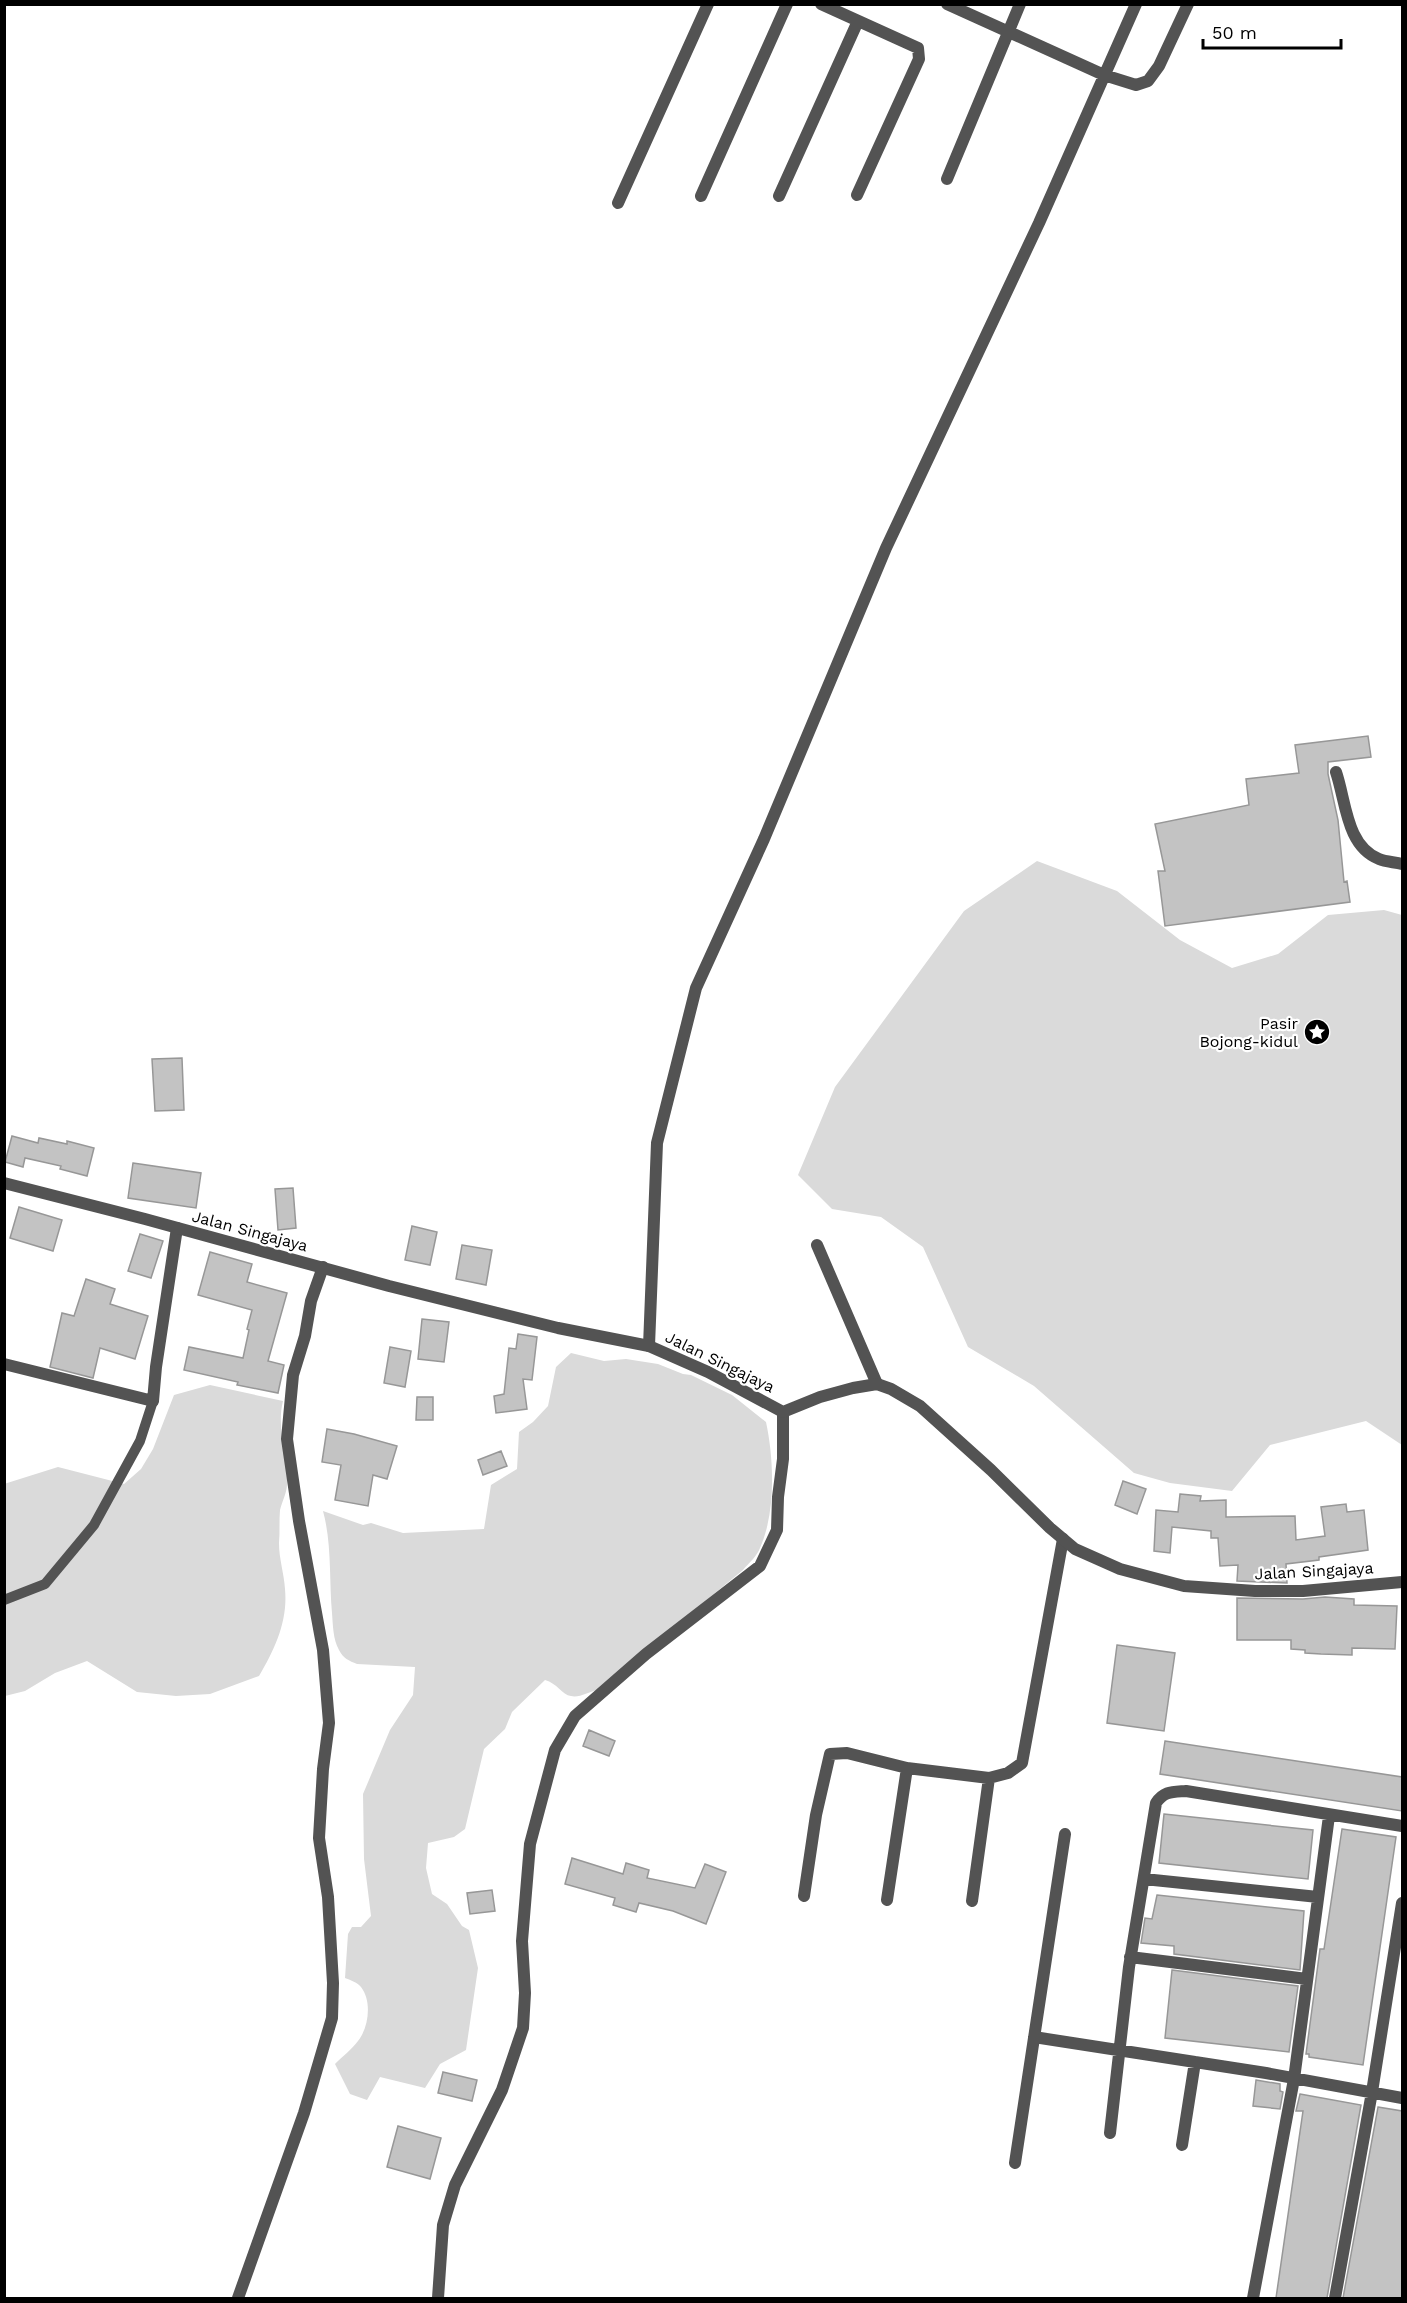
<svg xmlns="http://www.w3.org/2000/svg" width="1407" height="2303" font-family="'Work Sans',sans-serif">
<rect width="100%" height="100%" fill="#fff"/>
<!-- green -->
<path fill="#dadada" d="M1037 861 1117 891 1180 940 1232 968 1278 954 1328 915 1384 910 1402 915V1445L1366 1421 1270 1445 1232 1491 1170 1483 1134 1473 1034 1386 968 1347 923 1247 881 1217 832 1209 798 1175 835 1087 964 911Z
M571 1353 604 1361 626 1359 658 1364 683 1374 691 1375 732 1395 766 1422C774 1459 776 1512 760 1548 757 1556 749 1563 743 1570L597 1690C589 1692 579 1698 571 1696 562 1695 557 1683 545 1680L512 1712 505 1729 484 1749 465 1829 454 1837 428 1843 426 1868 432 1894 447 1904 462 1926 469 1930 478 1968 466 2050 440 2064 425 2088 380 2077 367 2100 350 2094 335 2064C342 2057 352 2049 358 2041 369 2027 372 2001 361 1987 357 1982 350 1980 345 1978L348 1934 352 1927H361L371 1916 364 1859 363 1794 390 1730 413 1695 415 1667 357 1664C349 1661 343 1658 339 1650 333 1639 333 1626 332 1613 329 1579 332 1544 323 1511L363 1525 371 1523 403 1533 484 1529 491 1485 517 1469 519 1432 533 1422 548 1406 556 1367Z
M210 1385 283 1401C276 1429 288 1456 287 1484 287 1493 282 1501 280 1510 279 1521 280 1532 279 1543 279 1559 284 1573 285 1589 288 1621 275 1649 259 1676L210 1694 176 1696 137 1692 87 1661 55 1673 25 1691 5 1696 4 1484 58 1467 124 1484 141 1469 153 1449 174 1395Z"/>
<!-- building -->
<path fill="#c3c3c3" stroke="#979797" stroke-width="1.5" d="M1368 736 1371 757 1328 762V774L1338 820 1344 882 1347 881 1350 902 1165 926 1158 871H1165L1155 824 1249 805 1246 779 1299 773 1295 745Z
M182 1058 184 1110 155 1111 152 1059Z
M12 1136 38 1143 39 1138 67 1144V1141L94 1148 87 1176 60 1169 61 1166 25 1158 23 1167 5 1162Z
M133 1163 201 1173 196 1208 128 1198Z
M293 1188 296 1228 278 1230 275 1189Z
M19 1207 62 1220 53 1251 10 1238Z
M412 1226 437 1232 430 1265 405 1260Z
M140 1234 163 1241 151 1278 128 1271Z
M462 1245 492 1250 486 1285 456 1279Z
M210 1252 252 1264 247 1282 287 1293 268 1361 284 1365 278 1393 237 1385 238 1382 184 1370 189 1347 243 1358 249 1330 247 1329 252 1310 198 1295Z
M86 1279 115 1289 110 1304 148 1316 135 1359 100 1348 93 1378 50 1367 62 1313 74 1316Z
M422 1319 449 1322 444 1362 418 1359Z
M518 1334 537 1337 532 1380 523 1379 527 1409 496 1413 494 1396 504 1394 509 1348 516 1349Z
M390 1347 411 1351 405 1387 384 1383Z
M417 1397H433V1420H416Z
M327 1429 354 1434 397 1446 387 1479 373 1475 368 1506 335 1500 341 1465 322 1462Z
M501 1451 507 1466 483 1475 478 1460Z
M1123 1481 1146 1489 1137 1514 1115 1505Z
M1180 1494 1201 1496 1200 1501 1226 1500V1517L1295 1516 1296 1540 1325 1536 1321 1507 1346 1504 1347 1512 1364 1510 1368 1550 1319 1557V1560L1286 1564 1287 1583 1237 1581 1238 1565 1220 1566 1218 1538H1211V1531L1172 1527 1170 1553 1154 1551 1156 1510 1178 1512Z
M1325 1597 1354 1599V1605L1397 1606 1395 1649 1352 1648V1655L1321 1654 1305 1653V1650L1291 1649V1640H1237V1598L1303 1599Z
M1117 1645 1175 1653 1164 1731 1107 1723Z
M589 1730 615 1741 609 1756 583 1746Z
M1165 1741 1402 1777V1811L1160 1774Z
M1164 1814 1313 1830 1308 1879 1159 1863Z
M1342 1829 1396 1837 1363 2065 1309 2057V2054H1306L1320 1949H1324Z
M572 1858 623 1874 626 1863 649 1870 647 1878 695 1888 705 1864 726 1872 706 1924 673 1911 639 1903 636 1912 613 1905 615 1898 565 1884Z
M492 1890 495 1911 470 1914 467 1893Z
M1157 1895 1304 1911 1300 1970 1174 1954V1946L1141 1943 1145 1918 1152 1919Z
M1172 1970 1298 1986 1289 2052 1165 2038Z
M443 2072 477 2080 472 2101 438 2093Z
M1256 2080 1280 2084V2091L1283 2092 1280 2109 1253 2106Z
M1300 2094 1361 2105 1327 2298H1276L1303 2111H1296Z
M1378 2107 1402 2111V2298H1343Z
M398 2126 441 2138 430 2179 387 2167Z"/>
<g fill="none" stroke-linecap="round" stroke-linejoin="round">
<!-- service -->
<path stroke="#535353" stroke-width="10" d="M4 1600 45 1584 94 1525 140 1441 153 1401"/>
<!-- minor -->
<path stroke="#535353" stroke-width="12" d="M821 4 918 48 919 59 857 195
M947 4 1104 75 1136 85 1148 81 1159 66 1188 4
M947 179 1020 4
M701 196 787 4
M779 196 858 21
M618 203 708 4
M1336 772C1346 801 1346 846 1379 859 1386 862 1395 862 1402 864
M817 1245 877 1384
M649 1346 657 1143 696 988 764 839 886 548 1039 223 1136 4
M4 1364 153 1401 156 1367 177 1228
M1144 1879 1318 1897
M804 1896 816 1815 830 1754 847 1753 907 1768 989 1778 1008 1773 1022 1763 1063 1539
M887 1900 907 1768
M972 1901 989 1778
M1130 1957 1307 1979
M1034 2037 1266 2073 1402 2098
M1110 2133 1129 1967 1156 1803C1164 1791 1172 1792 1186 1791L1402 1826
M1182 2145 1195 2062
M1015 2163 1065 1834
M238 2298 304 2113 332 2018 333 1983 328 1897 319 1838 323 1769 329 1723 323 1650 299 1521 287 1439 293 1375 305 1336 311 1301 323 1267
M438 2298 443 2225 455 2185 502 2090 523 2028 525 1993 522 1941 530 1844 555 1750 575 1716 646 1654 760 1566 777 1530 778 1497 783 1459V1412
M1253 2298 1294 2079 1329 1816
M1335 2298 1372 2092 1402 1903"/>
<!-- tertiary -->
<path stroke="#535353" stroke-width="12" d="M4 1183 145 1219 389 1286 558 1328 649 1346 708 1372 783 1412 820 1397 853 1388 877 1384 891 1389 920 1406 991 1470 1050 1528 1075 1549 1120 1569 1184 1586 1255 1591H1303L1402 1582"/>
</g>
<!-- icons -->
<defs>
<g id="sight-disc" transform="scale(1.35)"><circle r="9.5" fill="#000" stroke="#fff"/><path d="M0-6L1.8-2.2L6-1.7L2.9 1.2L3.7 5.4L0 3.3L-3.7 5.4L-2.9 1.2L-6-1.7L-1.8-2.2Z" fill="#fff"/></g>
</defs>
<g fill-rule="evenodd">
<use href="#sight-disc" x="1317" y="1032"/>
</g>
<g text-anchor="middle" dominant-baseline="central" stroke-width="4.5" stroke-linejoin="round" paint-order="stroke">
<!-- poi labels -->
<g font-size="16" fill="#000" stroke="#fff" text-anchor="end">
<text x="1298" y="1023">Pasir<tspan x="1298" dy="18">Bojong-kidul</tspan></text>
</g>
<!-- street labels -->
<g font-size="16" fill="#000" stroke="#fff">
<text transform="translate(250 1231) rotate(15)">Jalan Singajaya</text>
<text transform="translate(720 1362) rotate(26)">Jalan Singajaya</text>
<text transform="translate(1314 1571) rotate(-3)">Jalan Singajaya</text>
</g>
</g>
<!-- border -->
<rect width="1407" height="2303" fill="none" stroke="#000000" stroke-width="12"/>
<!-- scale -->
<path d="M1203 39v9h138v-9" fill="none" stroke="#000000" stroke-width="3"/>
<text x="1212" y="39" font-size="18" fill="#000000" stroke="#ffffff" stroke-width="4.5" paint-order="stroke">50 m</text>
</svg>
